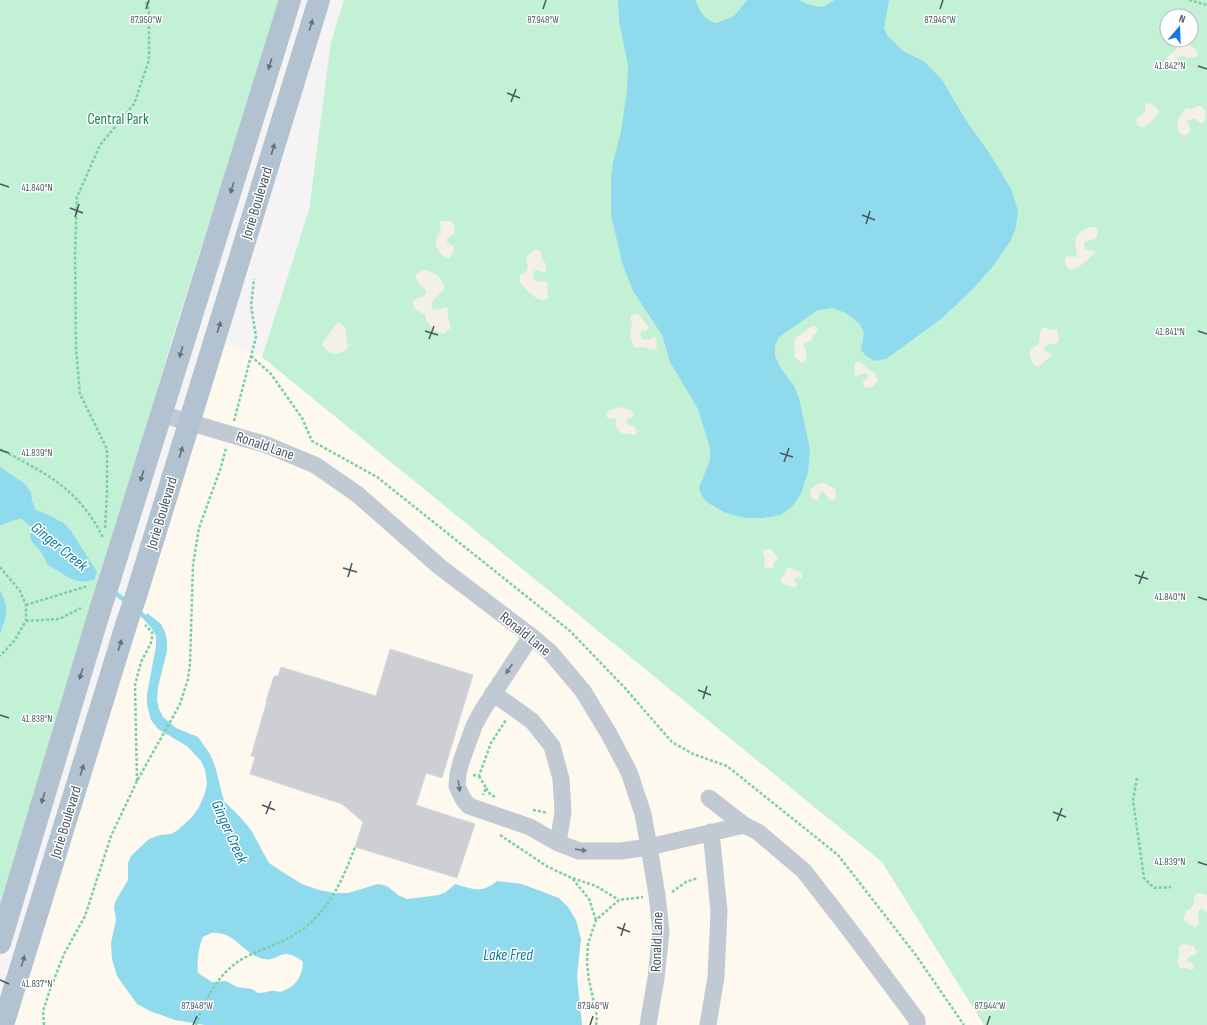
<svg xmlns="http://www.w3.org/2000/svg" width="1207" height="1025" font-family="'Sofia Sans Condensed',sans-serif">
<rect width="100%" height="100%" fill="#f5f3f3"/>
<!-- commercial -->
<path fill="#fdf9ef" d="M224 344 262 357 882 862 984 1025H12Z"/>
<!-- green -->
<path fill="#c3f1d5" fill-rule="evenodd" d="M0 0H280L175 329 120 516 0 905Z
M344 0H1207V1025H984L882 862 262 357 309 210 331 42ZM1167 16H1191V40H1167Z"/>
<!-- sand -->
<path fill="#f5f0e5" d="M1181 43C1189 46 1198 46 1198 56L1196 57 1187 58 1185 56 1178 57 1177 59 1178 68 1167 69 1165 61 1167 57 1175 51 1177 44Z
M1150 103 1157 108 1159 111C1157 119 1150 121 1145 127H1140L1137 124 1136 119 1145 112V104Z
M1198 106C1207 107 1207 115 1204 123H1201L1197 121 1196 118 1187 121 1191 129C1185 146 1166 127 1187 108L1192 109Z
M442 221H452C457 230 455 234 447 238V242L454 247 453 253 449 259C443 257 435 249 436 242 436 238 440 234 441 230L439 224Z
M1091 227H1095L1098 229 1097 237 1094 239 1085 242 1084 246 1085 250 1093 251 1095 252C1090 259 1078 269 1070 270 1066 266 1064 264 1065 258L1068 256 1076 257C1078 252 1076 249 1075 244 1075 234 1083 229 1091 227Z
M534 250H540L542 260 546 264V271L544 272 535 270 533 275 535 281 547 282 548 298C546 299 544 300 542 300 536 300 521 286 520 281 520 279 520 277 520 275L526 272 528 266 526 262 527 256Z
M422 270C432 270 445 278 444 290L434 299 431 306 433 309 438 310 446 307 448 308 447 312 451 328 443 334C433 330 427 325 425 314 417 311 412 309 413 300L424 296 426 293 425 289 420 286 415 276Z
M638 313 649 328 646 331H642L640 335 642 339 649 340 653 337 656 338 657 349 653 350 643 347 634 348 630 335 632 322 630 316Z
M339 322 345 328 348 347C343 353 337 355 330 353L323 346V341C330 335 331 327 339 322Z
M813 326 816 327 818 331 813 336 812 340 804 343C803 349 809 350 805 361L802 363 794 356C795 349 793 343 796 337 802 336 805 329 813 326Z
M1042 328H1045L1052 330 1057 329 1059 339 1058 343C1052 345 1048 342 1044 348L1045 351 1051 354V356L1038 367C1030 364 1031 357 1029 350L1038 345C1040 340 1039 334 1042 328Z
M856 362H860L870 371 874 372 878 380C875 386 872 389 864 387L863 381 867 378 868 375 865 373 857 376 855 375 854 365Z
M622 407 632 411 634 416 631 418 626 419 628 424 635 427 637 434 633 435 629 434H621L616 426V418L608 419 606 415 609 410Z
M820 483H825L835 489 836 494 835 500H830L825 493 822 491 819 494V499L815 500 812 498 810 493C812 487 814 485 820 483Z
M771 549C773 553 776 555 778 559L773 564V568L767 569 764 567 765 560 763 550Z
M791 567 794 570 800 571 803 575 801 578 797 577 794 579 795 582 797 584 796 588 784 584 781 582V578L785 574 787 568Z
M1199 893 1205 894 1207 895V912L1201 908C1196 913 1198 917 1199 923L1196 928C1193 927 1186 922 1183 920L1186 911 1193 906 1195 895Z
M1183 944 1194 946 1197 954 1196 955 1190 956 1187 959V961L1192 963 1194 966 1193 970 1186 968 1182 969 1178 965 1177 960 1179 957V947Z"/>
<!-- water -->
<path fill="#90daee" fill-rule="evenodd" d="M618 0H695C700 11 704 21 717 23L734 16 747 0H799L807 4 819 7 824 6 835 0H889L884 28 887 35 903 51 925 62 942 80 967 122 990 154 1011 189 1018 210 1016 227 1011 240 994 265 973 289 941 319 886 359 874 361 866 356 861 350 864 333 860 324 846 313 832 308 818 310 779 337 775 346V356L780 367 794 386 799 398 810 449 808 472 801 494 792 507 780 515 763 518H746L726 513 708 503 702 496 699 488 710 460V448L698 409 670 362 662 335 633 291 622 262 611 215V178L613 162 621 132 627 90 628 65 619 21Z
M0 467 25 484 31 492 32 501 36 510 51 516 65 524 71 531 97 572 94 580 82 582 71 579 48 565 41 552 32 542 30 536 32 526 30 521C20 515 11 522 0 525Z
M0 591C10 608 6 618 0 634Z
M147 613 161 624 165 632 167 641V651L158 687 157 700 159 709 163 717 176 728 198 737 210 754 215 766 224 801 242 819 251 830 269 863 281 871 302 884 319 890 335 893H348L378 884 387 886 398 895 407 899 439 895 446 892 455 884C472 889 482 894 497 881L522 884 559 898 568 907 576 920 581 939 577 976 582 1025H205L175 1020 150 1011 137 1004 117 976 112 959 111 943 116 920 114 907 115 902 128 880V863L131 856 149 839 160 835 171 834 178 830 192 817 199 807 205 793 207 783 205 770 201 761 187 746 158 729 151 720 147 705V694L156 646V636L153 630 145 621ZM211 933C235 931 240 951 260 958 279 965 280 943 303 962 303 974 296 987 283 991 279 993 275 990 271 991 266 992 263 993 258 993L252 989 237 987 226 981 212 982 198 973C197 961 198 949 203 937Z"/>
<g fill="none" stroke-linecap="round" stroke-linejoin="round">
<!-- stream -->
<path stroke="#90daee" stroke-width="4.5" d="M19 514 35 527
M113 591 128 603
M137 610 149 621"/>
</g>
<!-- building -->
<path fill="#cdcfd5" stroke="#d7d9de" d="M390 649 473 675 442 778 426 773 416 805 475 824 457 878 355 847 363 822 342 804 250 774 255 757 251 756 267 701H266L274 676H278L281 667 376 696Z"/>
<g fill="none" stroke-linecap="round" stroke-linejoin="round">
<!-- path -->
<path stroke="#7ad0a6" stroke-width="2.5" stroke-dasharray="3 2" stroke-linecap="butt" d="M1189 0 1207 5
M251 356 271 374 302 418 312 441 377 477 570 631 624 687 672 742 693 754 727 766 838 855 915 954 964 1025
M234 421 256 337 251 306 254 279
M0 449C22 461 47 473 66 489 81 502 95 520 103 538
M105 528 107 493V449L80 394 76 348 75 253 77 197 100 145 134 104 149 60V10L145 0
M0 567 20 591 26 605V621L14 641 0 656
M26 605 88 586
M26 621 59 619 81 608
M473 775 479 776 491 743 506 720
M479 776 486 788 483 795
M1137 778 1133 800 1144 878 1154 888 1171 887
M137 781 135 685 141 662 151 643 152 637V632L145 625
M486 788 490 794 495 797
M533 810 548 813
M500 835 548 867 572 878
M672 892 686 882 698 878
M596 920 589 899 572 878 596 886 619 900
M44 1025 43 1011 50 990 64 954 85 916 111 836 137 781 180 704 188 679 190 664 193 565 199 528 221 467 226 448
M196 1025C205 997 222 967 250 955 270 946 292 939 309 924 333 903 344 876 355 847
M596 1025 597 1017 589 980 587 963 588 944 596 920 619 900 643 897"/>
<!-- minor -->
<path stroke="#c1cad2" stroke-width="17" d="M161 414 267 445 315 465 357 494 440 567 531 636 550 652 583 691 609 734 629 772 643 814 649 847 657 895 661 931 656 978 648 1025
M531 636 482 711 474 726 461 762 458 774 457 786 463 799 469 806 530 827 556 842 579 851H621L649 847 744 825 758 832 804 871 849 929 917 1020V1025
M493 693 532 721 552 746 561 779 563 812 558 843
M709 798 744 825
M708 1025 716 977 719 911 711 832"/>
<!-- major -->
<path stroke="#b3c2d1" stroke-width="22" d="M110 579 290 0
M136 596 319 0
M0 943 100 610
M3 1025 127 622"/>
<!-- major-bridge -->
<path stroke="#b3c2d1" stroke-width="22" d="M100 610 110 579
M127 622 136 596"/>
</g>
<!-- one-way arrows -->
<defs><path id="oneway-solid" d="M-6-.8H1V-3.2L6.5 0L1 3.2V.8H-6Z"/></defs>
<g fill="#64717d">
<use href="#oneway-solid" transform="translate(311 25) rotate(-73)"/>
<use href="#oneway-solid" transform="translate(270 64) rotate(107)"/>
<use href="#oneway-solid" transform="translate(273 149) rotate(-73)"/>
<use href="#oneway-solid" transform="translate(232 188) rotate(107)"/>
<use href="#oneway-solid" transform="translate(219 327) rotate(-73)"/>
<use href="#oneway-solid" transform="translate(181 352) rotate(107)"/>
<use href="#oneway-solid" transform="translate(181 452) rotate(-73)"/>
<use href="#oneway-solid" transform="translate(142 476) rotate(107)"/>
<use href="#oneway-solid" transform="translate(120 645) rotate(-73)"/>
<use href="#oneway-solid" transform="translate(81 674) rotate(107)"/>
<use href="#oneway-solid" transform="translate(82 770) rotate(-73)"/>
<use href="#oneway-solid" transform="translate(43 798) rotate(107)"/>
<use href="#oneway-solid" transform="translate(23 961) rotate(-73)"/>
</g>
<g fill="#6e7983">
<use href="#oneway-solid" transform="translate(509 669) rotate(124)"/>
<use href="#oneway-solid" transform="translate(459 786) rotate(81)"/>
<use href="#oneway-solid" transform="translate(581 850) rotate(8)"/>
</g>
<!-- ticks -->
<path fill="none" stroke="#4a5661" stroke-width="1.5" d="M146 9 149 0M543 9 546 0M940 9 943 0M1198 66 1207 69M507 93 520 98M511 102 516 89M0 184 9 187M70 208 83 213M862 215 875 220M75 217 79 204M866 224 870 211M425 331 438 335M1198 331 1207 334M429 339 434 326M0 450 9 453M780 453 793 457M784 462 789 448M343 568 357 572M1135 575 1148 579M348 577 352 563M1139 584 1144 571M1198 597 1207 600M698 690 711 695M703 699 707 686M0 715 9 718M262 805 275 810M1053 812 1066 817M266 814 271 801M1057 821 1062 808M1198 862 1207 865M617 927 630 932M621 936 625 923M0 980 9 984M193 1025 197 1016M590 1025 593 1016M987 1025 990 1016"/>
<g text-anchor="middle" dominant-baseline="central" stroke-width="3" stroke-linejoin="round" paint-order="stroke">
<!-- park labels -->
<g font-size="15" fill="#17864f" stroke="#fff">
<text x="118" y="119">Central Park</text>
</g>
<!-- street labels -->
<g font-size="15" fill="#4a5661" stroke="#fff">
<text transform="translate(257 203) rotate(-73)">Jorie Boulevard</text>
<text transform="translate(265 446) rotate(19)">Ronald Lane</text>
<text transform="translate(162 513) rotate(-73)">Jorie Boulevard</text>
<text transform="translate(525 634) rotate(39)">Ronald Lane</text>
<text transform="translate(66 822) rotate(-73)">Jorie Boulevard</text>
<text transform="translate(657 942) rotate(-88)">Ronald Lane</text>
</g>
<!-- water labels -->
<g font-size="16" font-style="italic" fill="#0c7c9b" stroke="#fff">
<text transform="translate(59 547) rotate(39)">Ginger Creek</text>
<text transform="translate(229 832) rotate(66)">Ginger Creek</text>
<text x="508" y="955">Lake Fred</text>
</g>
</g>
<g font-size="10" text-anchor="middle" fill="#4a5661" stroke="#fff" stroke-width="3" stroke-linejoin="round" paint-order="stroke">
<text x="543" y="23">87.948°W</text>
<text x="940" y="23">87.946°W</text>
<text x="146" y="23">87.950°W</text>
<text x="1170" y="69">41.842°N</text>
<text x="37" y="191">41.840°N</text>
<text x="1170" y="335">41.841°N</text>
<text x="37" y="456">41.839°N</text>
<text x="1170" y="600">41.840°N</text>
<text x="37" y="722">41.838°N</text>
<text x="1170" y="865">41.839°N</text>
<text x="37" y="987">41.837°N</text>
<text x="197" y="1009">87.948°W</text>
<text x="593" y="1009">87.946°W</text>
<text x="990" y="1009">87.944°W</text>
</g>
<!-- north arrow -->
<g transform="translate(1179 28) rotate(19)"><circle r="19" fill="#ffffff" stroke="#b7bbc0"/>
<path d="M0-3L7 15L0 10L-7 15Z" fill="#1a73e8"/>
<text y="-6" font-size="11" font-weight="bold" text-anchor="middle" fill="#4a5661">N</text>
</g>
</svg>
